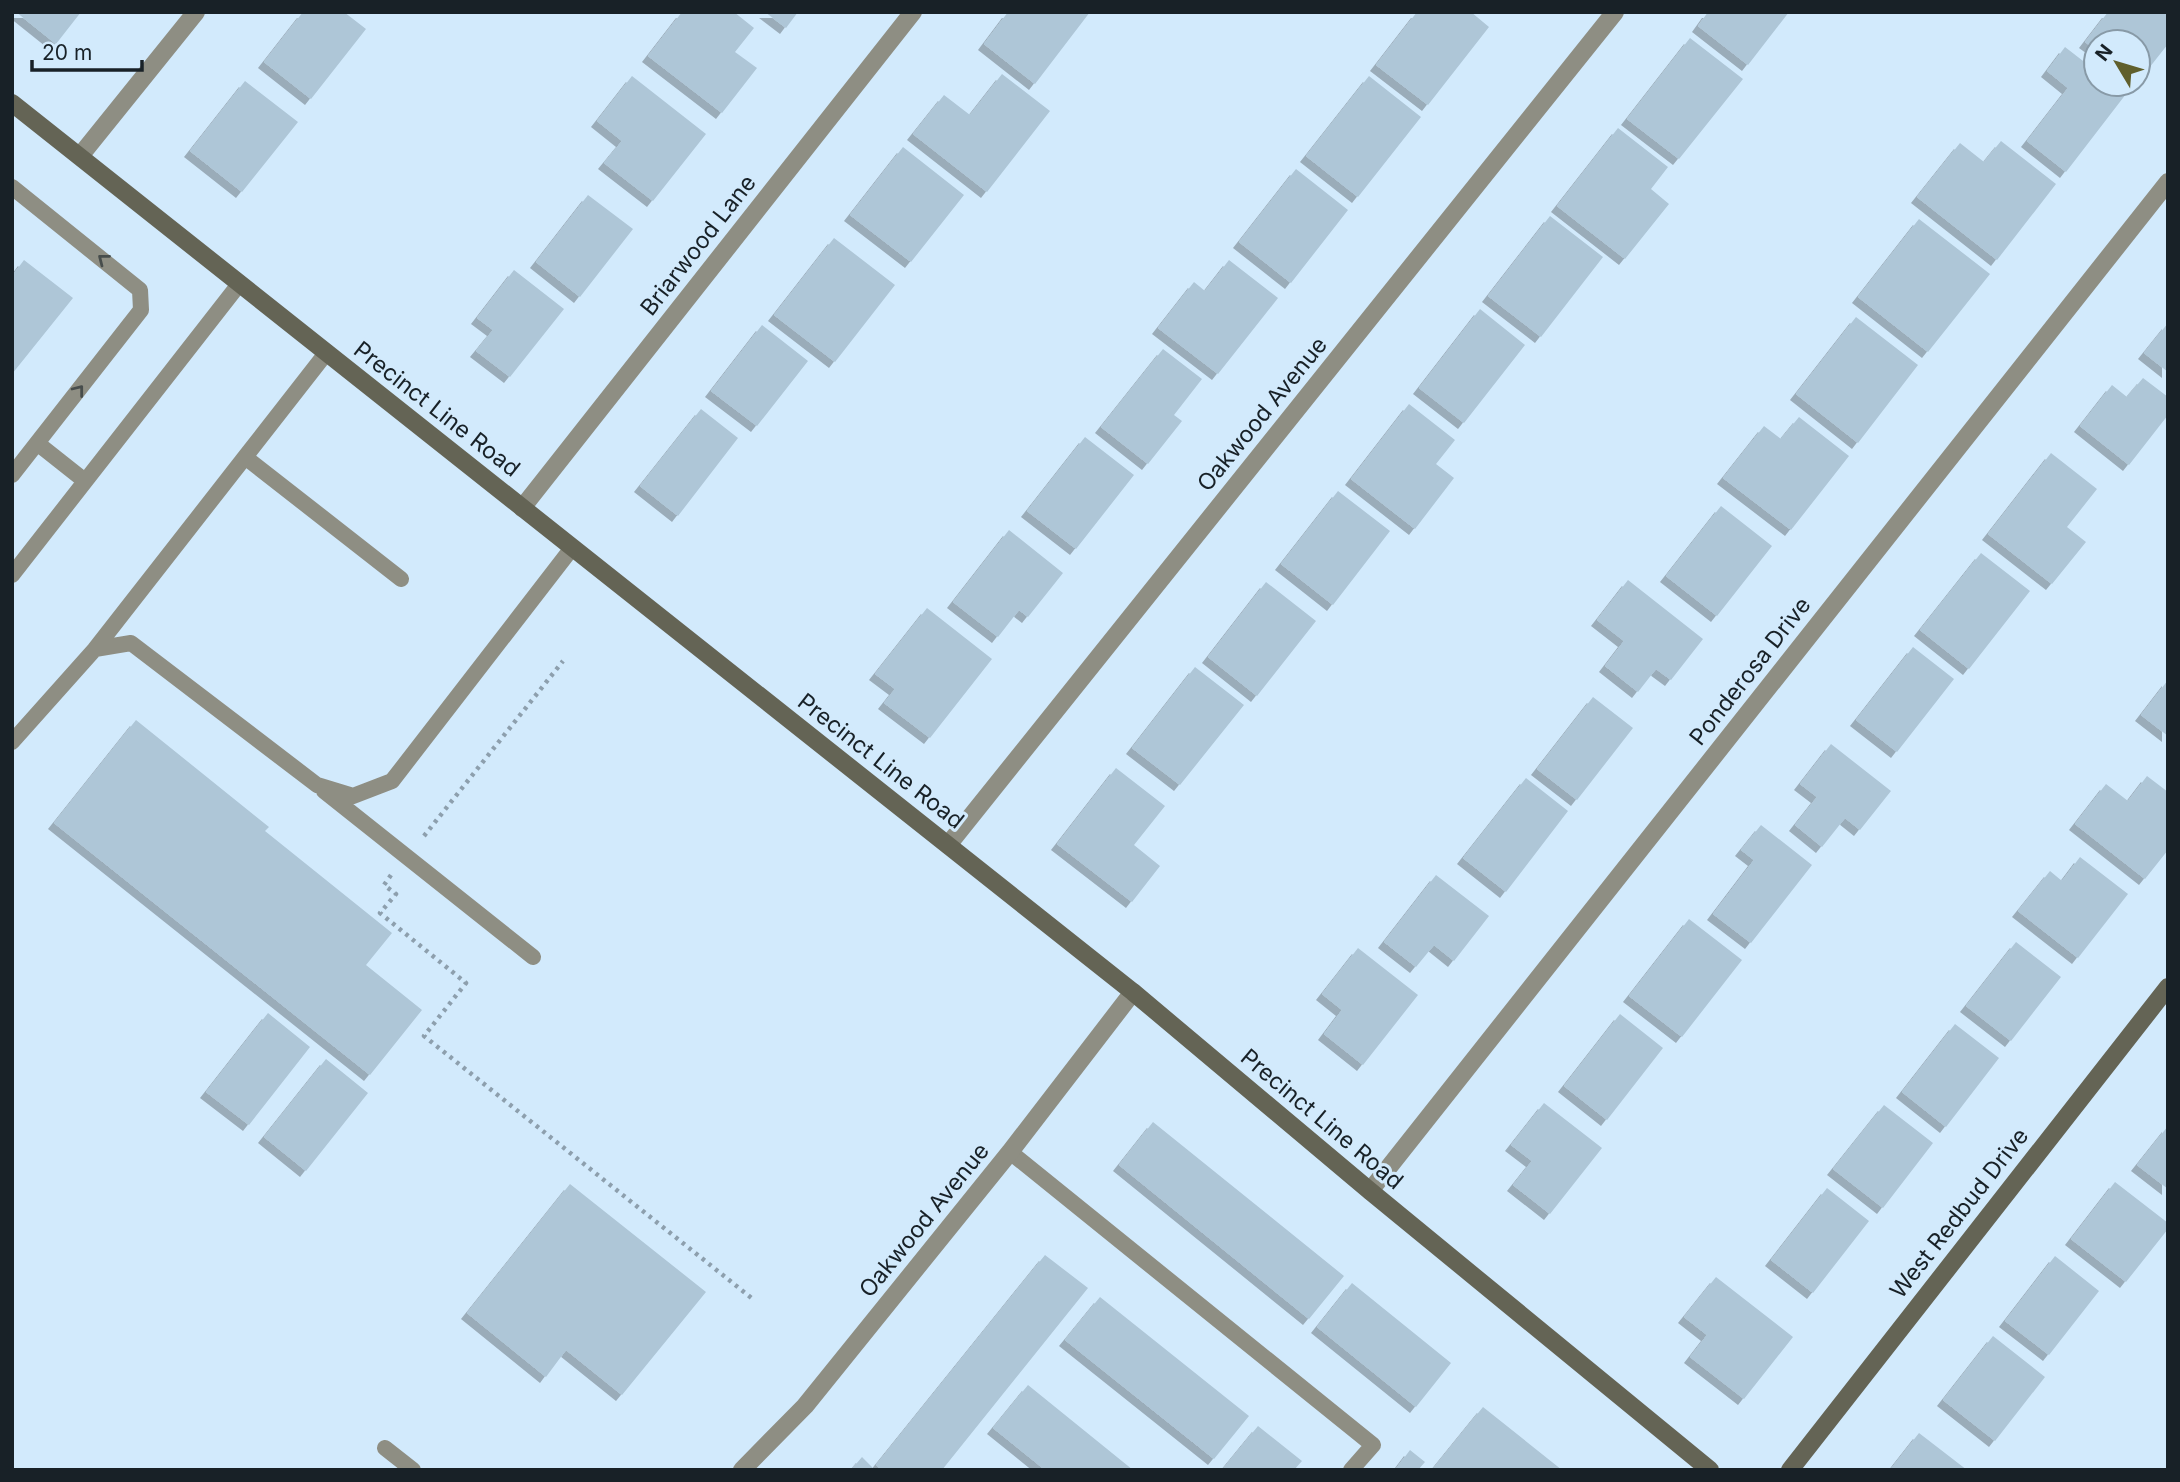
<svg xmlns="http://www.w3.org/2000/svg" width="2180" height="1482" font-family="Inter,sans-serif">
<defs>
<filter id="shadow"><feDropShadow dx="-6" dy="6" stdDeviation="0" flood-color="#0004"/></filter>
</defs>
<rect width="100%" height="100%" fill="#d2eafc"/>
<!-- building -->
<path fill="#aec6d7" filter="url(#shadow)" d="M16 12H81L56 44Z
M303 12H344L366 29 311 99 264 62Z
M682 12H734L754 28 735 52 757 68 722 113 648 56Z
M765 12H798L786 28Z
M1008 12H1090L1035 84 984 44Z
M1417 12H1471L1489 27 1428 105 1376 65Z
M1708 12H1789L1748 65 1698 26Z
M2108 12H2168V44L2138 82V42H2096V50L2085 42Z
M1690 38 1743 79 1679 159 1627 119Z
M2065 47 2096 71V84H2113L2126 94 2066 172 2027 141 2068 88 2047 71Z
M1002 74 1050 111 987 192 913 134 944 95 970 115Z
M632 76 706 134 653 201 604 163 622 141 597 121Z
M1369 76 1421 117 1358 197 1306 156Z
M245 81 298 122 242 192 190 151Z
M1618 128 1668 167 1651 189 1669 204 1625 259 1557 206Z
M2001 141 2056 184 1997 260 1917 197 1960 143 1984 162Z
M903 147 964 195 911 262 850 215Z
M1296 169 1348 210 1291 283 1239 242Z
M588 195 633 229 580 297 536 262Z
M1550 216 1603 257 1541 337 1488 296Z
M1919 219 1990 274 1928 352 1858 297Z
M834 238 895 285 835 362 774 315Z
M24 260 73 298 12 374V276Z
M1229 260 1278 298 1218 374 1158 328 1194 282 1205 291Z
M514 270 564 309 510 377 476 351 493 330 477 318Z
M1480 309 1525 345 1464 423 1419 388Z
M1856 317 1918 365 1858 443 1796 394Z
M2168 323V372L2144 353Z
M762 325 808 361 757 426 711 391Z
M1163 349 1202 379 1174 415 1182 421 1148 464 1101 427Z
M2143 378 2168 397V415L2129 465 2080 426 2112 385 2127 397Z
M1409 404 1455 440 1436 464 1454 478 1415 529 1351 479Z
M701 409 738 438 678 516 640 486Z
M1799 417 1849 456 1791 530 1723 478 1764 426 1781 439Z
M1085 437 1134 475 1076 549 1027 511Z
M2051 453 2097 489 2067 527 2086 542 2052 584 1988 534Z
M1338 491 1390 531 1333 605 1281 564Z
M1721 506 1772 546 1717 616 1666 576Z
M1009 530 1063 573 1028 617 1019 610 998 637 953 602Z
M1981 553 2030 591 1969 669 1920 630Z
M1628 580 1703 639 1671 680 1656 669 1638 692 1605 666 1624 641 1597 620Z
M1266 582 1316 621 1257 696 1208 657Z
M927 608 992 659 930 738 884 703 895 689 875 674Z
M1913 647 1954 679 1897 752 1856 720Z
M1195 667 1244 705 1180 785 1132 748Z
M2168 680V736L2141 715Z
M1593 697 1633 728 1577 800 1537 769Z
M136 720 269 827 265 831 392 933 366 965 422 1010 370 1075 54 823Z
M1831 744 1891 791 1860 830 1845 818 1822 847 1795 825 1817 797 1800 784Z
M1116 768 1165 806 1134 845 1160 866 1132 902 1057 844Z
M2147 776 2168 792V850L2145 879 2075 824 2106 784 2128 801Z
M1526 778 1568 811 1506 892 1463 858Z
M1761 825 1812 865 1751 943 1713 914 1754 860 1741 850Z
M2080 857 2128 894 2078 958 2018 911 2050 871 2062 881Z
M1436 875 1489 916 1454 961 1434 945 1416 967 1384 942Z
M1689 919 1742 960 1682 1037 1629 996Z
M2016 942 2061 977 2011 1041 1966 1006Z
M1358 948 1418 995 1363 1065 1324 1034 1342 1010 1322 994Z
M268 1013 310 1047 249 1125 206 1092Z
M1620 1014 1663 1048 1607 1120 1564 1086Z
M1955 1024 1999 1058 1946 1127 1902 1092Z
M326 1059 368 1093 306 1171 264 1137Z
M1544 1103 1602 1148 1550 1214 1513 1185 1532 1161 1511 1145Z
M1884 1105 1933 1143 1883 1208 1833 1169Z
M1153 1122 1344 1276 1309 1319 1119 1165Z
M2168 1126V1189L2137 1165Z
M2115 1182 2168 1223V1229L2126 1282 2071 1239Z
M570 1184 706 1292 622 1395 566 1350 546 1377 467 1313Z
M1827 1188 1869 1221 1813 1293 1771 1260Z
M1045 1255 1088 1288 942 1470H882L876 1465Z
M2055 1256 2099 1291 2049 1355 2005 1321Z
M1716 1277 1793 1337 1744 1399 1690 1357 1707 1335 1684 1317Z
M1352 1283 1451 1363 1416 1407 1317 1327Z
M1100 1297 1249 1416 1214 1459 1065 1340Z
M1993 1336 2045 1377 1995 1441 1943 1400Z
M1028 1385 1133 1470H1045L993 1428Z
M1483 1407 1562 1470H1432Z
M1258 1426 1302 1461 1294 1470H1222Z
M1919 1433 1967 1470H1890Z
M1410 1450 1425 1462 1418 1470H1395Z
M862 1457 875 1470H851Z"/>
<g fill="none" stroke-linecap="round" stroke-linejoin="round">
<!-- path -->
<path stroke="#8d9fad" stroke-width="4.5" stroke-dasharray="3.5 5" stroke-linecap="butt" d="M424 836 563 661
M391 875 384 885 396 894 380 913 466 983 424 1036 754 1300"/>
<!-- lane -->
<path stroke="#8e8e83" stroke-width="16" d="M12 187 140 290 141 310 12 475
M37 443 85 481
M245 457 327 352
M12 575 240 283
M95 649 245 457 401 579
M12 742 95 649 131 643 317 785 353 796 392 781 572 548
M324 791 533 957
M1010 1152 1373 1445 1351 1470
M385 1448 413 1470"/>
<!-- street -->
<path stroke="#8e8e83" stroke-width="18" d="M80 156 196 12
M522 508 913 12
M948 845 1615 12
M1370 1191 2168 182
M742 1470 805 1406 1010 1152 1133 992"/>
<!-- secondary -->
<path stroke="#646455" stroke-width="18" d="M12 103 1133 992 1370 1191 1710 1470
M1790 1470 2168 987"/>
</g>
<!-- one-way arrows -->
<defs><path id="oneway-chevron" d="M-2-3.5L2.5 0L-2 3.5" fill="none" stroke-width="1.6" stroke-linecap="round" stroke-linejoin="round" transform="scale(1.75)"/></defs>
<g stroke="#474d4c">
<use href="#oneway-chevron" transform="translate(103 259) rotate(-142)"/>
<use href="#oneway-chevron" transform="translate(79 390) rotate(-52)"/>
</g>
<g text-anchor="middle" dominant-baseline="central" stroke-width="6" stroke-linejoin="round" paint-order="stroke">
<!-- street labels -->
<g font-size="23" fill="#182127" stroke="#d2eafc">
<text transform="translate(698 245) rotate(-52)">Briarwood Lane</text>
<text transform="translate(437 409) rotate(38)">Precinct Line Road</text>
<text transform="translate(1262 414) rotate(-51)">Oakwood Avenue</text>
<text transform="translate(1750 671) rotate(-52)">Ponderosa Drive</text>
<text transform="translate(881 761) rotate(38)">Precinct Line Road</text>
<text transform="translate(1322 1119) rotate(40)">Precinct Line Road</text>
<text transform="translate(1959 1213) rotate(-52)">West Redbud Drive</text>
<text transform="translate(924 1220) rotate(-51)">Oakwood Avenue</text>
</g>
</g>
<!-- border -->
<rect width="2180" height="1482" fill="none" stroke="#182127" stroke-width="28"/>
<!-- north arrow -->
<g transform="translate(2117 63) rotate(308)"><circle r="33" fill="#d2eafc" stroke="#889aa7" stroke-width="2"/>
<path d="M0-5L12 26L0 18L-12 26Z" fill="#605f2c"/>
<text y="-10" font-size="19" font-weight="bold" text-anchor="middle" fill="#182127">N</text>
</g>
<!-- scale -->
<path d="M32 60v10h110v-10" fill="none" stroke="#182127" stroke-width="3.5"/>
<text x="42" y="60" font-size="21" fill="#182127" stroke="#d2eafc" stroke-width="5" paint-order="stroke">20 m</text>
</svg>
